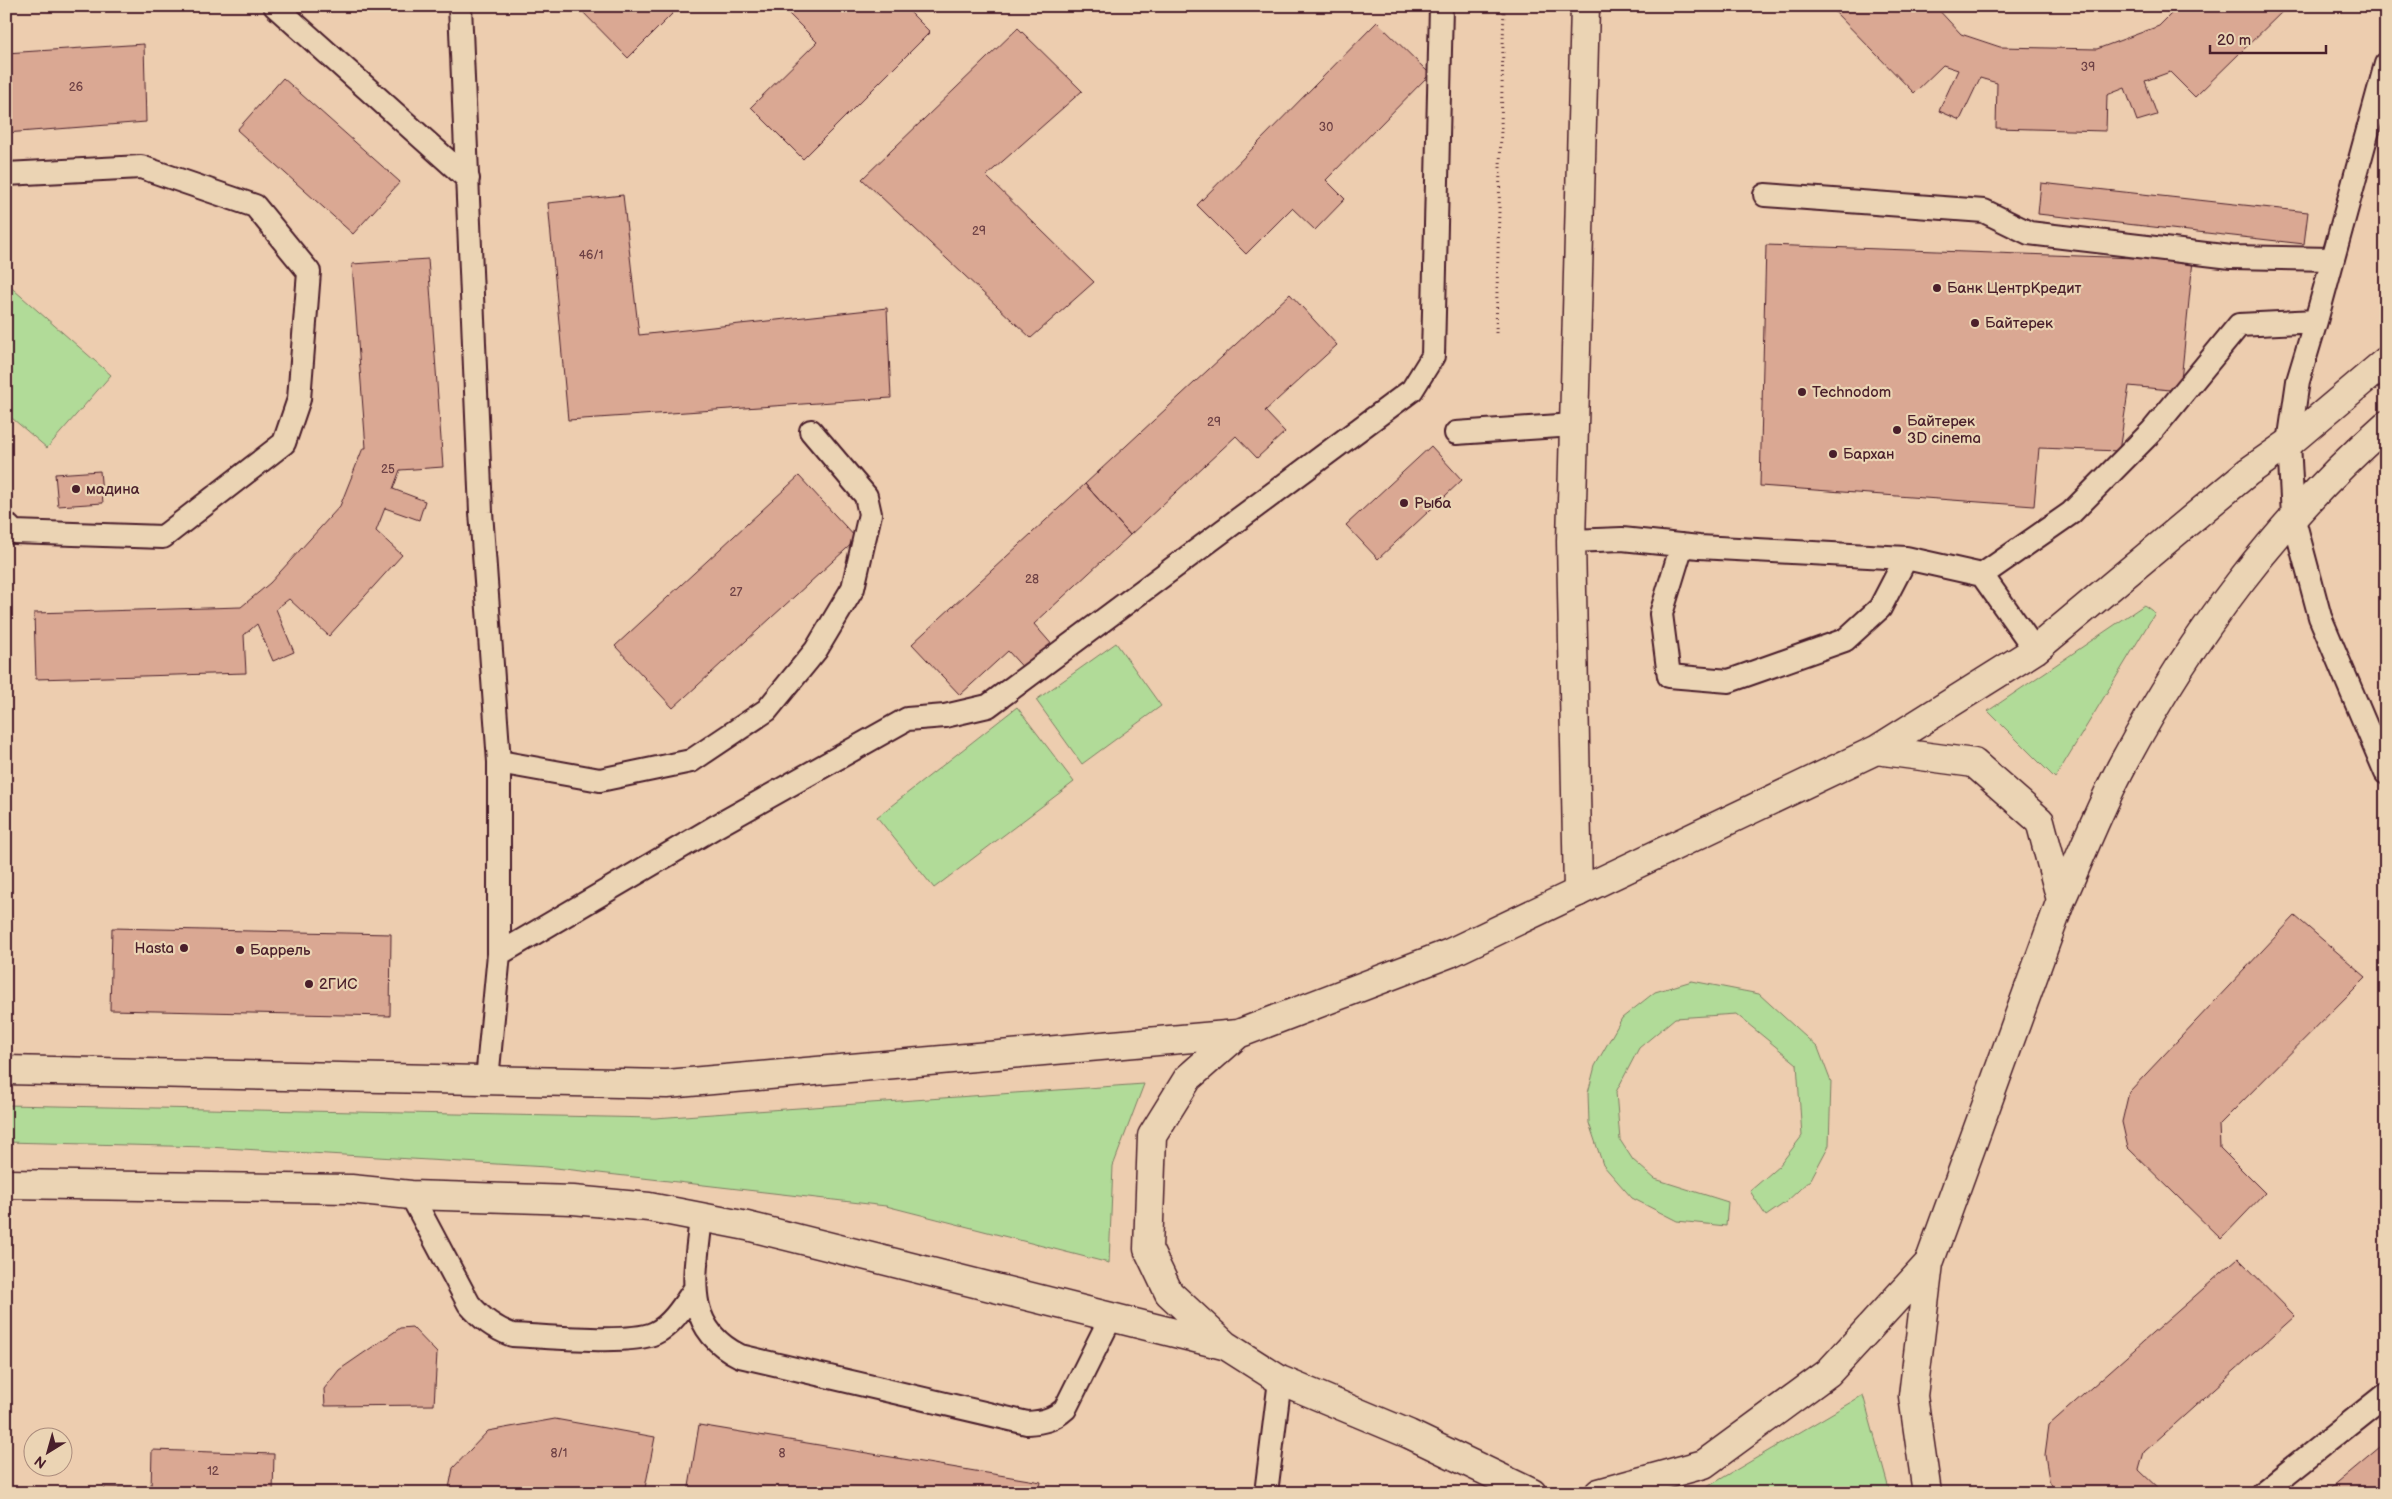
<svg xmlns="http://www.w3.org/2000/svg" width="2392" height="1499" font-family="'Balsamiq Sans',sans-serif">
<rect width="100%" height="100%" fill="#edcdaf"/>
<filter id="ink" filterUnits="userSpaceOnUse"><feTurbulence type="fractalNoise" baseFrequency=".02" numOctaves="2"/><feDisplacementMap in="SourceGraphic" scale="10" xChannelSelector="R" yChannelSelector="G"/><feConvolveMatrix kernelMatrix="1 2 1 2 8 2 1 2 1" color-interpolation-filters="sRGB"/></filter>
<g filter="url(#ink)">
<!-- green -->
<path fill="#b1db98" stroke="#7e7d62" d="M6 283 111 375 47 448 6 413Z
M2144 605 2155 613 2055 778 1988 711Z
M1116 643 1161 706 1082 764 1036 700Z
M1017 707 1074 782 934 888 877 817Z
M1692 981 1759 994 1818 1048 1831 1082 1829 1145 1811 1179 1786 1202 1766 1216 1750 1191 1779 1166 1802 1136 1797 1064 1736 1014 1675 1018 1639 1048 1616 1092 1620 1140 1633 1160 1655 1179 1728 1202 1726 1226 1677 1221 1632 1198 1603 1165 1589 1123 1588 1093 1595 1066 1622 1018 1655 992Z
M1144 1084 1113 1166 1109 1263 886 1206 547 1167 208 1147 6 1142V1105L655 1118Z
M1863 1395 1890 1493H1697Z"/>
<!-- building -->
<path fill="#daa893" stroke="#4a1f2b" d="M577 6H678L679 7 628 58Z
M781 6H904L930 32 803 159 751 107 817 42Z
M1836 6H1935L1961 34 2000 47 2097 49 2159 26 2179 6H2288L2195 97 2170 72 2145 81 2157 115 2137 121 2125 88 2107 95 2106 131 1996 128 1997 83 1980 78 1960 120 1939 111 1958 70 1943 65 1914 93 1833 10Z
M1377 22 1430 74 1326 180 1345 199 1315 230 1292 208 1246 254 1197 205Z
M1018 28 1082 91 986 176 1094 282 1031 338 862 179Z
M144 44 146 122 6 133V53Z
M283 78 400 182 353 234 237 130Z
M2041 183 2308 212 2304 244 2038 214Z
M623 195 639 335 887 308 891 398 568 420 548 203Z
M1766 245 2193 260 2180 391 2129 386 2119 451 2039 448 2034 506 1760 486Z
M428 259 443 467 400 470 393 489 425 501 419 520 385 508 376 531 402 555 329 636 289 599 276 609 294 652 273 661 257 624 244 635 246 673 36 679 34 613 241 607 270 583 340 506 363 448H366L352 264Z
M1290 294 1337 345 1265 411 1285 432 1257 458 1236 436 1130 535 1085 484Z
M1431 446 1462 480 1378 559 1346 525Z
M100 471 103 503 58 506 55 474Z
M799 476 857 539 673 708 615 646Z
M1085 484 1130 535 1034 624 1054 647 1027 672 1008 651 960 695 912 644Z
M2295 916 2366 977 2219 1125 2220 1148 2265 1193 2221 1239 2128 1148 2122 1122 2129 1092Z
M112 928 391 934 390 1016 110 1010Z
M2238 1258 2295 1316 2144 1452 2139 1470 2163 1493H2056L2049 1480 2045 1455 2049 1425Z
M412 1327 437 1353 434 1405 325 1406 324 1389 339 1370 400 1328Z
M555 1419 655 1437 644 1493H448L453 1468 488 1431Z
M699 1425 1041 1482 1039 1493H688Z
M2386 1442V1493H2325Z
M152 1450 274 1454 273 1493H104L105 1487 151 1489Z"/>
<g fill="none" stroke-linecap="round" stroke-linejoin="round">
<!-- service casing -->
<g stroke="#4a1f2b" stroke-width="26">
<path id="service" d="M275 6 468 179
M460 6 481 512 499 762
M2386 64 2316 321 2298 381 2289 443 2293 516 2320 617 2386 773
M6 174 141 167 255 206 309 272 299 399 284 443 163 537 14 532 6 524
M1765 195 1984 211 2029 233 2231 257 2332 259
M1456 433 1574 425
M1571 541 1622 539 1699 547 1906 558 1982 575 2035 650
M1682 545 1661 614 1669 676 1729 681 1845 640 1880 608 1906 558
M1982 575 2071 513 2152 431 2239 325 2316 321
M499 954 715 827 907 719 945 716 988 706 1412 390 1433 356 1441 6
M487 1080 499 954V762L600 780 691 761 767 710 816 650 853 588 870 514 866 496 811 431
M411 1195 469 1304C482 1319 494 1328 512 1335 544 1336 629 1345 655 1333 672 1325 684 1305 694 1290
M701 1217C696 1271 680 1327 740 1356L1027 1423C1043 1422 1053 1420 1065 1409L1111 1317
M1266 1493 1280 1380
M2262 1493 2386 1394"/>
</g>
<!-- tertiary casing -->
<g stroke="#4a1f2b" stroke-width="31">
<path id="tertiary" d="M1578 892 1571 541 1585 6"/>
</g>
<!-- secondary casing -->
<g stroke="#4a1f2b" stroke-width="31">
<path id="secondary" d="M2061 900C2082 854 2100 806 2124 762 2191 637 2279 519 2386 425
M6 1070 667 1084 1238 1034
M6 1184 351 1189 411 1195 573 1200 649 1207 747 1226 1223 1345
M1532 1493 1409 1434 1280 1380 1225 1345 1169 1293 1148 1249 1152 1136 1188 1078 1238 1034 1450 953 1876 750 2035 650 2248 472 2289 443 2386 361
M1599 1493 1704 1464 1828 1373 1929 1263 2061 900 2040 821 1974 763 1876 750
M1927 1493 1913 1396 1929 1263"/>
</g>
<!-- path -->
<path stroke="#4a1f2b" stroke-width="3" stroke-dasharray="1 4" stroke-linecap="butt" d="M1496 333 1504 6"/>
<!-- service -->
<use href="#service" stroke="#ebd4b4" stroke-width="22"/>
<!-- tertiary -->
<use href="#tertiary" stroke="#ebd4b4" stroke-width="28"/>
<!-- secondary -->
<use href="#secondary" stroke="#ebd4b4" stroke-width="28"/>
</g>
</g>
<!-- markers -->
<g fill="#4a1f2b" stroke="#ebd4b4" stroke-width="2">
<circle cx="1937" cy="288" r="5"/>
<circle cx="1975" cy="323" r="5"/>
<circle cx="1802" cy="392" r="5"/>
<circle cx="1897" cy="430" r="5"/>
<circle cx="1833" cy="454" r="5"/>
<circle cx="76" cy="489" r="5"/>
<circle cx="1404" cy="503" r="5"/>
<circle cx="184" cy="948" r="5"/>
<circle cx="240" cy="950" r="5"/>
<circle cx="309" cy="984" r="5"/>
</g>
<g text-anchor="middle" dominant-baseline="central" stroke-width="4.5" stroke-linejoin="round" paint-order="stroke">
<!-- number labels -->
<g font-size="12" fill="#6e4145">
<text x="2088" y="67">39</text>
<text x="76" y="87">26</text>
<text x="1326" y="127">30</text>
<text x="979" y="231">29</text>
<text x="591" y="255">46/1</text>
<text x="1214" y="422">29</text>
<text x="388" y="469">25</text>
<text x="1032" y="579">28</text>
<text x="736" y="592">27</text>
<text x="559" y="1453">8/1</text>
<text x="782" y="1453">8</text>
<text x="213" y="1471">12</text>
</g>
<!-- poi labels -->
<g font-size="15" fill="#4a1f2b" stroke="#ebd4b4" text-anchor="start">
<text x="1947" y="288">Банк ЦентрКредит</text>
<text x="1985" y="323">Байтерек</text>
<text x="1812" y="392">Technodom</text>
<text x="1907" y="421">Байтерек<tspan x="1907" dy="17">3D cinema</tspan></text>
<text x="1843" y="454">Бархан</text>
<text x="86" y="489">мадина</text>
<text x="1414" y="503">Рыба</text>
<text x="174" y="948" text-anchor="end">Hasta</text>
<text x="250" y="950">Баррель</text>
<text x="319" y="984">2ГИС</text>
</g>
</g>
<!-- margin -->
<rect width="2392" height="1499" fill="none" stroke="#ebd4b4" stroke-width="25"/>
<rect x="12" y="12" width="2367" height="1474" fill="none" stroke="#4a1f2b" stroke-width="2" filter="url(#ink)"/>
<!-- north arrow -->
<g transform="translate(48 1452) rotate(217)"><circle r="24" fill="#ebd4b4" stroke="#ab8c7d"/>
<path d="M0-4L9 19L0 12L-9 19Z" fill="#4a1f2b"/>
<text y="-8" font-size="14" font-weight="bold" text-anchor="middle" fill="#4a1f2b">N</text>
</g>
<!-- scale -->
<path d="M2210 45v8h116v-8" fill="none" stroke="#4a1f2b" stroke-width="2.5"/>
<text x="2217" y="45" font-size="15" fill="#4a1f2b" stroke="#ebd4b4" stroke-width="4" paint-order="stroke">20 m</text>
</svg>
